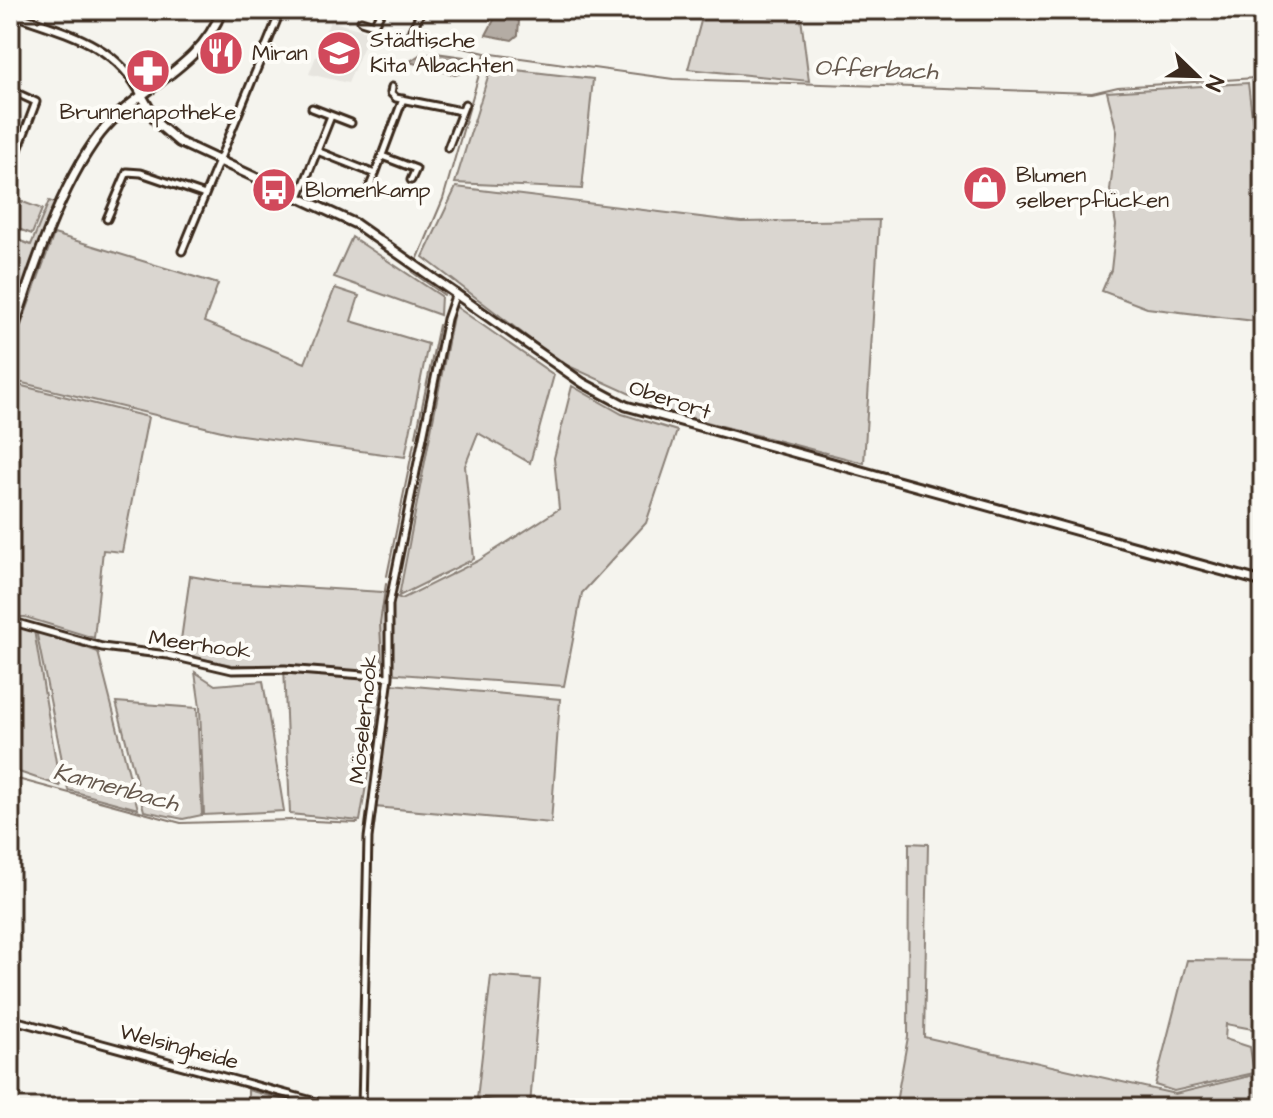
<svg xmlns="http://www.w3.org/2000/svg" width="1273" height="1118" font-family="'Architects Daughter',sans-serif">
<rect width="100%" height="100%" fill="#f5f4ee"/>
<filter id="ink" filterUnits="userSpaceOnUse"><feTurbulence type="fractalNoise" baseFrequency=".0125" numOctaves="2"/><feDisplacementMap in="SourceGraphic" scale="16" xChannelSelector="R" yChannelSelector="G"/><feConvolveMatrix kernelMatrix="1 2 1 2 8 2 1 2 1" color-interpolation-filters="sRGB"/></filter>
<g filter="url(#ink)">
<!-- built -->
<path fill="#e7e5df" d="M330 21 370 32 348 83 309 74Z"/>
<!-- green -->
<path fill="#dad6d0" stroke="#8a8077" stroke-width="2" d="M704 10H800L809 81 688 69Z
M491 67 593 79 582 189 455 183Z
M1248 83 1263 209V322L1147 308 1102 291 1111 270 1116 225 1110 190 1117 132 1107 92Z
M456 187 741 222 879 220 864 463 672 413 560 362 423 257Z
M12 198 42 209 32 234 10 226Z
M49 201 55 203 10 320V237L31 245Z
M54 234 218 284 204 322 305 363 335 288 359 296 351 321 428 344 405 457 234 434 10 380V356Z
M352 237 441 296 440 315 334 277Z
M455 306 554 375 530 463 478 433 465 466 474 559 399 596Z
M10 383 148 417 122 552 103 550 94 638 25 617H10Z
M572 386 622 414 677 431 646 523 582 593 564 686 385 673 360 821 290 814 284 666 232 665 179 654 190 576 231 583 383 592 402 599 478 561 559 509 554 458Z
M10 627 34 630 60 786 10 769Z
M36 630 98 652 138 809 68 790Z
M195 672 215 685 263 681 284 811 204 815 200 707Z
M391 684 560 699 551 823 375 807Z
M116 702 197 708 202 815 183 819 144 811Z
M909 843 928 844 924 1037 1175 1094 1258 1074 1263 1080V1108H895L908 1037Z
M1187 960 1263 961V1031L1226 1024 1225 1039 1250 1047 1254 1073 1174 1091 1155 1085Z
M491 976 540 980 530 1106 477 1099Z
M248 1090 288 1101 287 1108H257V1098H248Z"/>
<!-- water -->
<path fill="#b4aca4" stroke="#84786e" stroke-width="2" d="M501 13 519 21 518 35 512 40 486 35 495 18Z
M436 53 464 57 467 62 465 72 455 75 409 62 421 54Z"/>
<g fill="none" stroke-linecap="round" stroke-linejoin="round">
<!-- stream -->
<path stroke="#84786e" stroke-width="2" d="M416 37 485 53 673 79 1092 93 1118 87 1255 78 1263 161
M418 258 443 199 485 54
M412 272 444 295
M416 436 439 325
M387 576 414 443
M382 667 380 623 386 584
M10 777 181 823 291 820 358 823"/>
<!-- minor casing -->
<g stroke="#3b2a1e" stroke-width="11">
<path id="minor" d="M361 21 374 25 382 10
M412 30 422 10
M392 87 391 93 396 98 461 111
M10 90 36 102 10 171
M312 108 351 123
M448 148 465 104
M317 151 331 116
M382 156 416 169 411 180
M370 186 375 174
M299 197 317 151 375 174 403 99
M107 219 127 172 141 173 205 195
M182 251 281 10
M10 621 102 647 168 655 232 670 285 669 389 677
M10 1019 338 1108
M362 1108 368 838 389 677V605L447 319 456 293"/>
</g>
<!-- tertiary casing -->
<g stroke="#3b2a1e" stroke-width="12">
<path id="tertiary" d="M10 13C62 32 116 42 142 96"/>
</g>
<!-- secondary casing -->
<g stroke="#3b2a1e" stroke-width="13">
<path id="secondary" d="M142 96 158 124 179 142 356 224 583 383 626 406 1263 582
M10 340C30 278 60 185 100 134 137 87 200 70 222 10"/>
</g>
<!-- minor -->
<use href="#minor" stroke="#fdfcf7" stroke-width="5"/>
<!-- tertiary -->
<use href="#tertiary" stroke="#fdfcf7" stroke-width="6"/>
<!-- secondary -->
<use href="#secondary" stroke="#fdfcf7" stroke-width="7"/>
</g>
</g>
<!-- icons -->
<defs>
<g id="restaurant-disc" transform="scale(2.3)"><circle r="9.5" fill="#d1495b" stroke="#fdfcf7"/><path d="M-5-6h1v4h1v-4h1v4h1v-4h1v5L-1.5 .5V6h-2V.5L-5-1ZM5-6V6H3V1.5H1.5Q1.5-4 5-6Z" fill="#fff"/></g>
<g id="school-disc" transform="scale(2.3)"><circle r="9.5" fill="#d1495b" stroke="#fdfcf7"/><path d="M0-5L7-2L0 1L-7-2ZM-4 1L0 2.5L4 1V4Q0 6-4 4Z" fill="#fff"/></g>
<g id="pharmacy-disc" transform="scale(2.3)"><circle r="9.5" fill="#d1495b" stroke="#fdfcf7"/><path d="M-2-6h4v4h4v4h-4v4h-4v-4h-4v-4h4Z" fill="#fff"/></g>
<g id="shop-disc" transform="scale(2.3)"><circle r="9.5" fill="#d1495b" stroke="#fdfcf7"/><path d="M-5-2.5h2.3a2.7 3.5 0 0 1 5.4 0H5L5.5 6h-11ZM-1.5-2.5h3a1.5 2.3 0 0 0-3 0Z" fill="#fff"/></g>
<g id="bus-disc" transform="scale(2.3)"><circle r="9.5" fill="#d1495b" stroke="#fdfcf7"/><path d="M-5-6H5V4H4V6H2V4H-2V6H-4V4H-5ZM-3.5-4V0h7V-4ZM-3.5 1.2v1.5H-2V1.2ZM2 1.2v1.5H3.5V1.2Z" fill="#fff"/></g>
</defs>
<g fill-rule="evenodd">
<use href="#restaurant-disc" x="221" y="53"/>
<use href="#school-disc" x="339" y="53"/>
<use href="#pharmacy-disc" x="148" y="71"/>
<use href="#shop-disc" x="985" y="188"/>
<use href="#bus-disc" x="274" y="190"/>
</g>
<g text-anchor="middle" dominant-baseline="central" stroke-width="8" stroke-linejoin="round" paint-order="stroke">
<!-- poi labels -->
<g font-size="22" fill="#3b2a1e" stroke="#fdfcf7" text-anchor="start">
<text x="370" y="40">Städtische<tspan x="370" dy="25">Kita Albachten</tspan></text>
<text x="252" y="53">Miran</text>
<text x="148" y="112" text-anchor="middle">Brunnenapotheke</text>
<text x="1016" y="175">Blumen<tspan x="1016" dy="25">selberpflücken</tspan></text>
<text x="305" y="190">Blomenkamp</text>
</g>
<!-- street labels -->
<g font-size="22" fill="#3b2a1e" stroke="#fdfcf7">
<text transform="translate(670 400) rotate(18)">Oberort</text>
<text transform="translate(200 645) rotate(8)">Meerhook</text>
<text transform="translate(364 719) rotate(-84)">Möselerhook</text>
<text transform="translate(179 1047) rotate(15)">Welsingheide</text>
</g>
<!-- water labels -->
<g font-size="24" font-style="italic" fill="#65584d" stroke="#fdfcf7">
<text transform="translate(876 70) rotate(2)">Offerbach</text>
<text transform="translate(116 788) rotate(15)">Kannenbach</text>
</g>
</g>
<!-- margin -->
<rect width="1273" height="1118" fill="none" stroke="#fdfcf7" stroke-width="40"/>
<rect x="20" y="20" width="1233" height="1078" fill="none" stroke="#3b2a1e" stroke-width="3" filter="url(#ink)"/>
<!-- north arrow -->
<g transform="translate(1197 76) rotate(113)" stroke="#fdfcf7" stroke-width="6" paint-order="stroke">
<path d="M0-6L14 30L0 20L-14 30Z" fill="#3b2a1e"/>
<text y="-12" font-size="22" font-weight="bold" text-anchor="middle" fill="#3b2a1e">N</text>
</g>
</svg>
